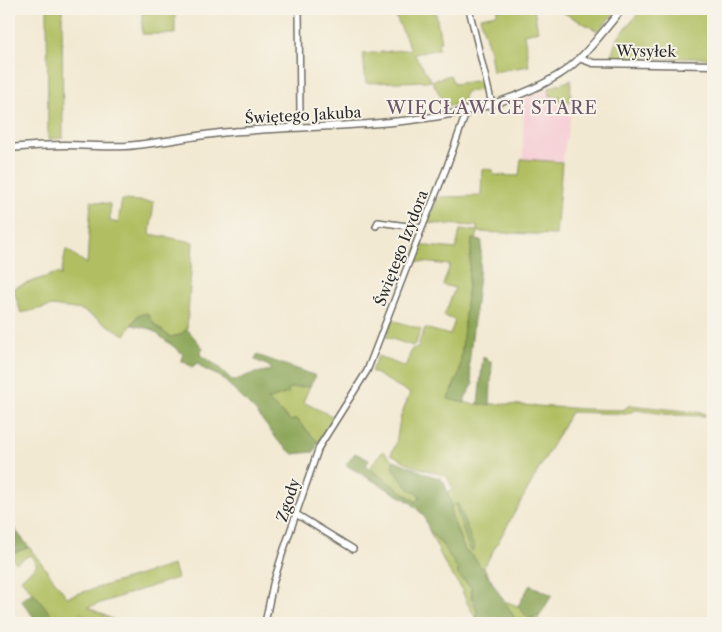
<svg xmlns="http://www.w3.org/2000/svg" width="722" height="632" font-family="'Libre Caslon Text',serif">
<rect width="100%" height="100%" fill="#f7f3e8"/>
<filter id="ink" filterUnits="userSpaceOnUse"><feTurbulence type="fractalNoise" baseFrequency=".02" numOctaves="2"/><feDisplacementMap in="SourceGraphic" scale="10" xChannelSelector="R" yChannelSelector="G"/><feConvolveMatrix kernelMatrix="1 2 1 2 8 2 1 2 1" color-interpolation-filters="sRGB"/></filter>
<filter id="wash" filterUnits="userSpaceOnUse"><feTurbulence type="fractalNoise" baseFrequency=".0096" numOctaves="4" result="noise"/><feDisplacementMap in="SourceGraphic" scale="20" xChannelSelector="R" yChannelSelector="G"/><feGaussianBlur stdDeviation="1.12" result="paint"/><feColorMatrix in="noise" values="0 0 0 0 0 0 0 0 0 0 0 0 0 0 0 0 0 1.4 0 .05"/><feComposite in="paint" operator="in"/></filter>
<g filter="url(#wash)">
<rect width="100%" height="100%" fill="#f2e9d2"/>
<!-- built -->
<path fill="#f6cfd6" d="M572 80 570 120 562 162 523 159 524 98Z"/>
<!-- green -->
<path fill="#b1bf62" stroke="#6e7546" d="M47 9H62L63 138 48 139Z
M142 9H175V34H142Z
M392 9H435L441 42 438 43 439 49 414 54 432 81 450 75 454 84 481 80 483 90 465 92 463 104 446 106 432 81 366 83 363 54 411 49Z
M497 9H534L538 31 524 34 529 66 493 72 490 52 480 17 497 14Z
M556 9H618L598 31Z
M642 9H713V58H610L617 39Z
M571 80 570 103 559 102V96H550L549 88Z
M521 159 562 162 556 235 478 232 476 240 472 239 460 371 448 399 472 404H505L585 409 623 410 630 405 704 413 705 416 672 415 636 410 626 414 571 412 484 567 492 582 472 555 465 551 451 515V504L447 492 453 489 447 476 413 466 391 454 396 444 400 419 410 393 371 371 378 356 405 367 412 349 420 347 419 343 425 328 450 335 455 320 444 316 455 288 443 285 450 265 413 261 418 245 456 249 460 230 477 231V226L426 223 439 197 481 196 482 169 493 170 494 175 519 176Z
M122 200 154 202 150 234 193 242 187 329 180 335 170 337 155 325 138 315 125 335 82 310 52 306 21 313 13 288 57 273 61 275 66 249 87 264 91 201 110 204V221L118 223Z
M392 320 421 329 416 343 413 346 386 337Z
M310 386 303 402 334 417 318 442 296 420 291 421 266 400 288 393 289 388Z
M383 451 394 461 392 467 408 488 421 496 417 502 369 469Z
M429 530 445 548 458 570V575L472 588 471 600 477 611 476 618 467 603 461 588 446 566Z
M9 545 14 553 29 547 67 597 173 565 177 578 88 607 120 623H93L81 613 79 623H58L21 579 37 565 30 555 16 563 9 555Z
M504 601 518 606 529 618 540 615 536 623H518Z"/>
<!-- forest -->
<path fill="#8ca658" stroke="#5c6842" d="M472 239 482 241 480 266 469 364 473 385 465 398V403L448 399 460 371Z
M147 313 155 325 170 337 180 335 187 329 203 348 200 355 216 365 233 381 251 374 271 370 269 366 255 360 257 355 316 376 310 386 289 388 288 393 267 400 291 421 296 419 318 442 314 452 293 454 279 442 256 412 221 377 204 369 197 363 192 367 181 360 183 354 151 329 132 325 138 315Z
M483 357 492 362 490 405 478 404Z
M355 453 369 460 366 466 416 502 421 496 408 488 392 467 394 460 429 475 440 478 444 482 451 504V515L465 551 472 555 492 582 518 623H479C476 618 478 616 477 610 474 599 471 602 472 588L458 575V570L445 548 429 530 424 516 410 502 346 465Z
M455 504H458L475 549 471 551 468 545Z
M9 522 29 547 14 553 9 545Z
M530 585 552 595 540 615 529 619 518 606Z
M33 592 58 623H38L21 600Z"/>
</g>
<g filter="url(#ink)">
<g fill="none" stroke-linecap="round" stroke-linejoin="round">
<!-- minor casing -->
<g stroke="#716e65" stroke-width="8">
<path id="minor" d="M469 9 492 104
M290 128 300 115 299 9
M376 226 378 222 422 228
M296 514 353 549
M265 623 273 584 282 555 319 447 367 371 422 228 446 169 465 116 464 110"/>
</g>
<!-- tertiary casing -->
<g stroke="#716e65" stroke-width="9">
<path id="tertiary" d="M579 58 593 63 713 65
M9 148C28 146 46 145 65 145 86 145 106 147 126 146 165 143 203 133 242 131 342 123 469 130 557 76 583 61 602 32 622 9"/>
</g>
<!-- minor -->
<use href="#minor" stroke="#fff" stroke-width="5"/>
<!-- tertiary -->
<use href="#tertiary" stroke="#fff" stroke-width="6"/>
</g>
</g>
<g text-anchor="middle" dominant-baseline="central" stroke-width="4" stroke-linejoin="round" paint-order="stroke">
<!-- street labels -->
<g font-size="15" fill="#2b2b2b" stroke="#f7f3e8">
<text transform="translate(646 51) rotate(1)">Wysyłek</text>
<text transform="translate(303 115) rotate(-3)">Świętego Jakuba</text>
<text transform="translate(401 248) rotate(-69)">Świętego Izydora</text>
<text transform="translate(288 500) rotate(-72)">Zgody</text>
</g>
<!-- quarter labels -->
<g font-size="18" letter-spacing="1" fill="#6c586a" stroke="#f7f3e8">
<text x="492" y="108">WIĘCŁAWICE STARE</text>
</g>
</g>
<!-- margin -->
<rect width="722" height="632" fill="none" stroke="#f7f3e8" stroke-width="30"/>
</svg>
